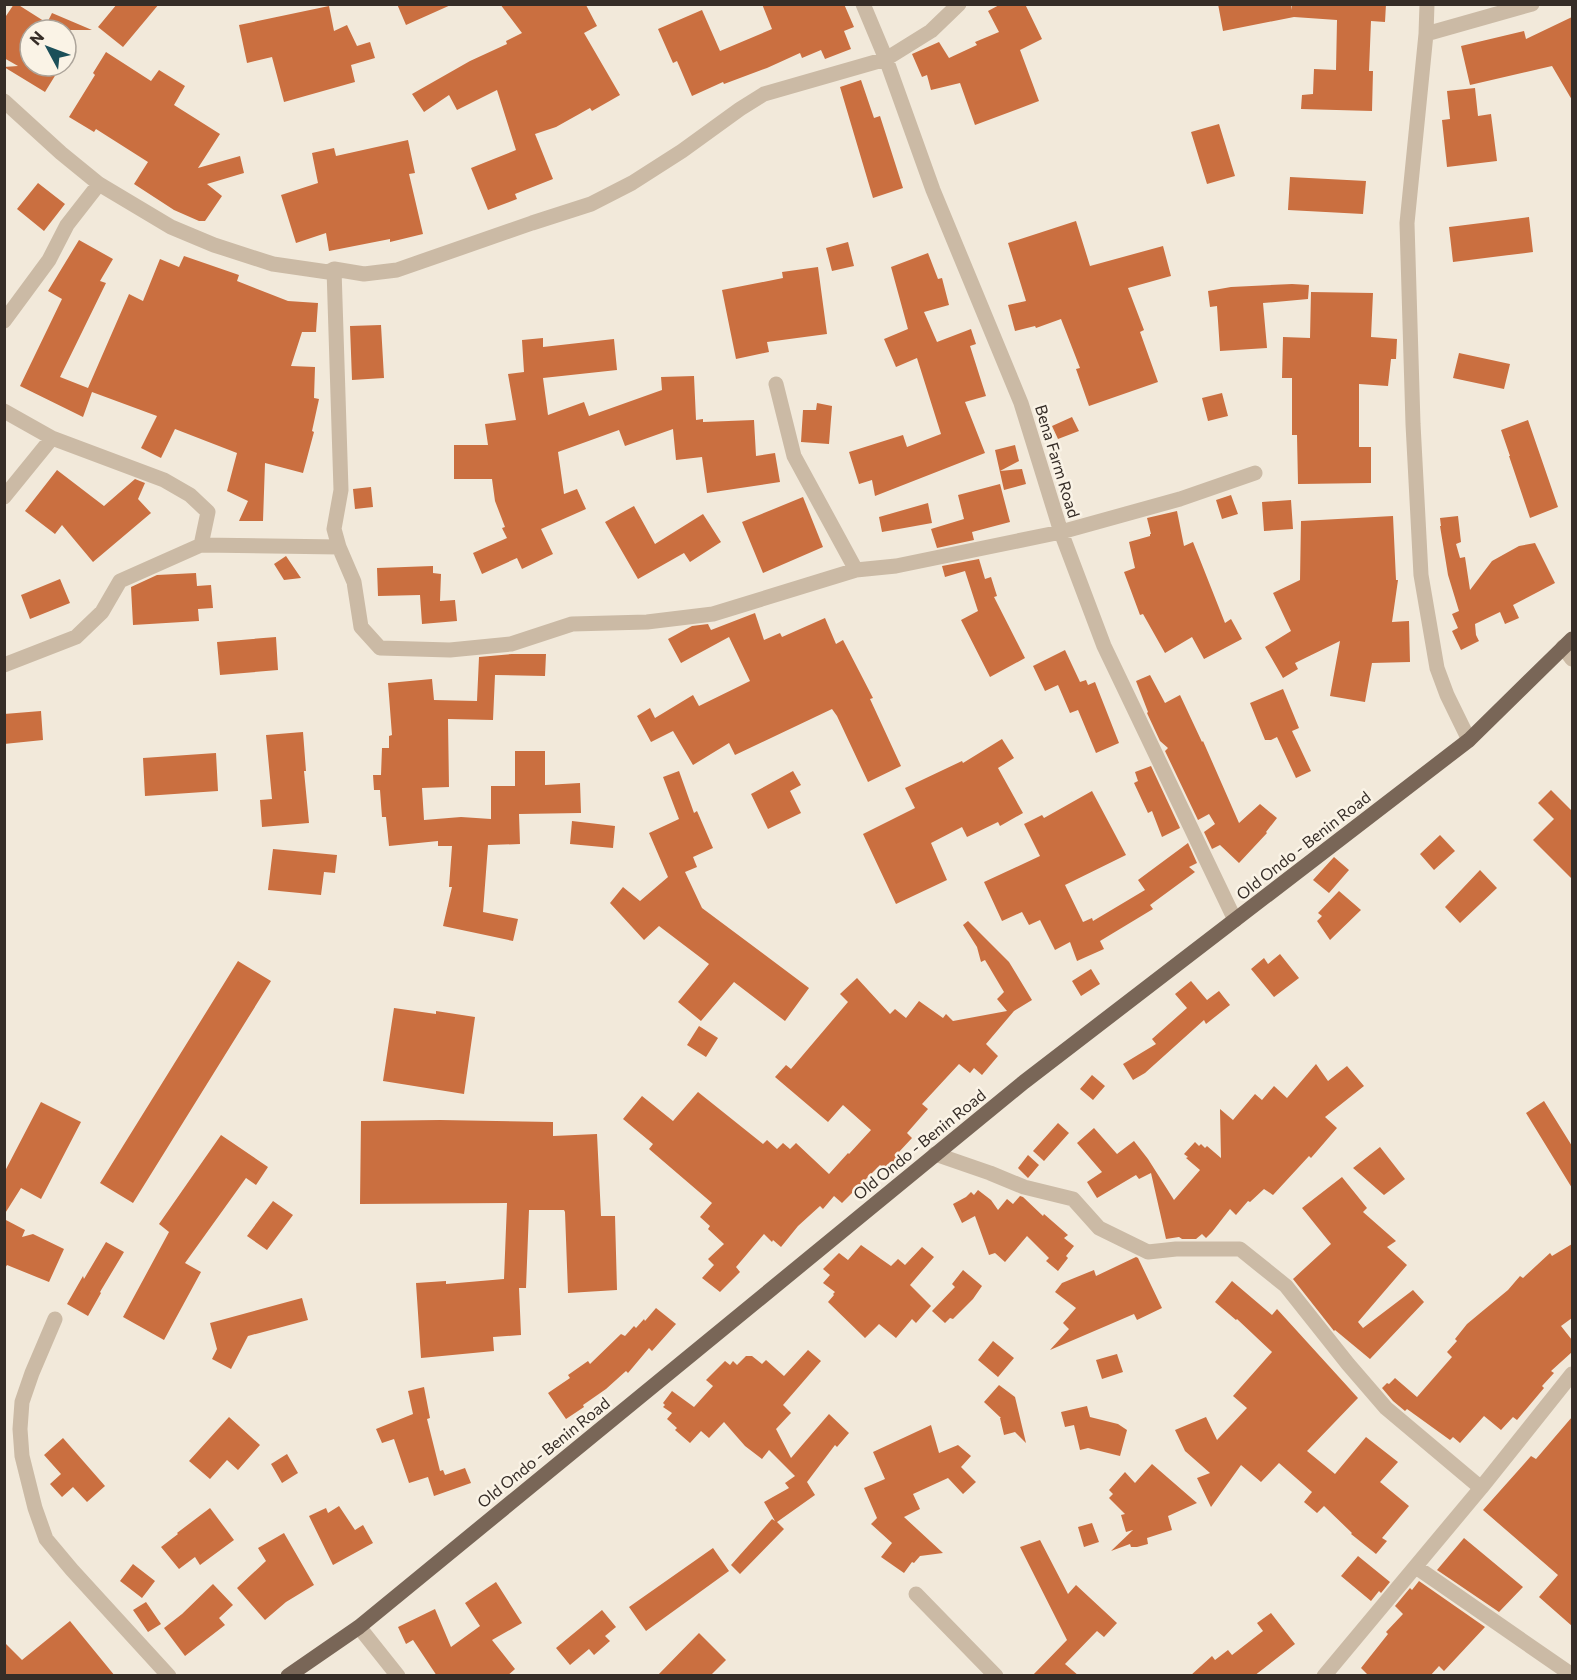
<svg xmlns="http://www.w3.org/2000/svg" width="1577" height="1680" font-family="Commissioner,sans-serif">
<rect width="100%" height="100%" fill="#f2e9da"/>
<!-- building -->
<path fill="#ca6f40" d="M14 4H17L47 23 52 13 92 30H30V66H61L45 92 4 67 18 66 4 58V19Z
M117 4H159L123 47 98 27Z
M397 4H453L406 25Z
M500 4 586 5 597 26 584 33 620 95 592 111 590 108 556 127 535 134 553 179 515 194 517 199 488 210 471 168 516 150 497 90 457 110 449 95 424 112 412 94 470 61 507 44 506 41 522 33Z
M762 4H844L854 27 844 31 851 49 825 59 821 50 802 58 800 53 767 68 724 84 723 82 692 96 677 61 673 63 658 29 702 10 720 51 772 29Z
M1001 4H1025L1042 39 1020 50 1039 101 975 125 960 83 931 90 927 75 922 77 912 54 939 42 949 58 977 45 975 42 999 32 988 11Z
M1218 4H1291L1292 10V4H1386L1385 22 1371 21 1369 71H1373L1372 111 1301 109 1302 95 1313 94 1314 69 1336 70 1337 20 1294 17 1223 31Z
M329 6 334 31 347 25 357 46 370 42 375 58 351 65 355 82 284 102 272 57 247 63 239 25Z
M1572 17V100L1552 66 1470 85 1461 46 1524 31 1526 39Z
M106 52 151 81 159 70 185 86 174 105 220 134 198 168 240 156 244 173 207 184 222 196 205 221H199L174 210 134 184 148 162 96 129 94 132 69 117 95 75 93 73Z
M861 80 874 118 880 116 903 188 873 198 840 87Z
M1475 88 1478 116 1491 114 1497 161 1447 167 1442 120 1450 119 1447 91Z
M1219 124 1235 176 1207 184 1191 132Z
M408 140 415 173 409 174 423 234 390 242V239L329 251 326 233 296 243 281 195 318 183 312 153 334 148 336 156Z
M1290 177 1366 181 1363 214 1288 210Z
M38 183 65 204 44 231 17 209Z
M1529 217 1533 252 1453 262 1449 227Z
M1076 221 1090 266 1163 246 1171 276 1128 288 1144 330 1140 332 1158 382 1089 406 1076 369 1080 368 1061 319 1036 328 1035 326 1015 331 1008 305 1026 301 1008 243Z
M79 240 113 259 100 281 106 283 60 377 88 388 129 294 143 301 160 259 179 267 184 256 239 275 237 281 288 301 318 303 316 332H302L291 366 315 367 314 398 319 399 312 431 314 432 303 473 265 463 263 521H239L248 501 227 491 237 453 175 429 161 458 141 448 157 416 92 392 83 417 20 386 62 299 48 291Z
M848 242 854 266 832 271 826 248Z
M928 253 938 279 942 278 949 305 924 312 937 342 971 329 976 344 970 346 986 396 965 402 985 453 875 496 872 480 859 484 849 452 903 435 907 447 941 434 917 358 896 367 884 339 908 329 891 267Z
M818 267 827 334 767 342 769 352 736 359 722 290 783 278 782 272Z
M1292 284 1309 285 1308 299 1263 303 1267 348 1220 351 1217 306 1210 307 1208 291 1231 287Z
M1311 292 1373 293 1371 337 1397 339 1396 359H1391L1388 386 1359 384V447H1371V483L1298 484 1297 435H1292V378H1282L1283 337 1310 338Z
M381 325 384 378 352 380 350 326Z
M543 338V347L614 339 617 370 543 378 548 415 584 402 589 416 662 390 661 377 694 376 696 420 703 419V422L754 420 756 456 775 453 780 482 707 493 702 457 676 460 673 429 625 446 619 430 558 452 564 494 577 489 586 509 541 529 553 554 522 569 517 558 482 574 473 553 507 538 502 528 505 527 495 501 492 479H454V445H488L485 424 516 420 508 374 524 372 522 340Z
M1459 353 1510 364 1504 389 1453 378Z
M1222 393 1228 416 1208 421 1202 398Z
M817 403 832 406 829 444 801 442 803 410H816Z
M1072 417 1079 431 1058 439 1052 426Z
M1528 420 1558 507 1530 518 1509 456H1510L1501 430Z
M1015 445 1019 461 1000 471 1022 469 1026 484 1004 490 995 450Z
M57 470 104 506 135 479 145 483 138 499 151 513 93 562 62 525 55 534 25 511Z
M1000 484 1010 522 972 532 974 540 937 548 931 529 964 519 958 495Z
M371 487 373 507 355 509 353 489Z
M1231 495 1238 514 1222 519 1216 500Z
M803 497 823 547 763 573 742 522Z
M1291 500 1293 529 1264 531 1262 502Z
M928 503 932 523 882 532 879 517Z
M634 506 655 544 703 514 721 542 690 562 684 553 638 579 605 522Z
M1177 511 1184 546 1193 542 1225 623 1231 619 1242 639 1204 659 1192 637 1165 653 1143 614 1140 615 1124 572 1135 568 1129 542 1150 536V534H1151L1147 518Z
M1393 516 1396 580H1398L1392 622 1409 621 1410 662 1372 663 1365 702 1330 696 1340 641 1295 663 1298 669 1283 678 1265 647 1291 631 1273 593 1300 580 1301 521Z
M1458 516 1461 542 1456 544 1460 558 1465 557 1470 590 1492 561 1519 546 1535 543 1555 583 1513 605 1519 618 1505 624 1500 612 1475 624 1476 635 1479 641 1461 650 1452 631 1458 628 1452 614 1459 611 1448 575 1440 526H1441L1440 518Z
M286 556 301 578 284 580 274 564Z
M979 559 985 579 991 577 997 596 994 597 1025 658 990 677 961 620 978 611 965 571 945 577 942 566Z
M433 566V573L441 574 440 601 455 600 457 621 422 624 420 595 378 596 377 568Z
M196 573 197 586 211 585 213 608 198 609 199 621 133 625 131 587 157 575Z
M60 579 70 603 30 619 21 595Z
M755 613 764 640 780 633 782 637 825 618 836 644 843 640 873 698 870 699 901 766 868 782 837 716 832 709 735 755 729 743 693 765 673 731 651 742 637 716 650 708 655 718 693 695 699 706 750 681 729 637 681 663 668 639 692 626 708 624 711 630Z
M276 637 278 670 220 675 217 642Z
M1065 650 1080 682 1086 680 1088 685 1095 682 1119 743 1096 753 1078 710 1070 713 1058 685 1045 691 1033 666Z
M512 654H546L545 676 495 675 493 720 448 719 449 787 422 788 424 820 461 817 491 819V786H515V751H545V785L580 783 581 813 519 814 520 844 488 845 483 912 518 919 513 941 443 926 452 887H449L452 846H438V841L389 846 386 817H382L380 790H374L373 775H381L382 748H389V736L392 735 388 683 432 679 434 700 477 701 479 657Z
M1150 675 1165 703 1180 695 1202 742 1203 741 1239 823 1260 804 1277 818 1266 832 1267 833 1239 863 1220 845 1212 849 1204 832 1215 824 1209 814 1198 820 1165 751 1168 748 1160 741 1147 713 1148 712 1136 681Z
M1283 689 1299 728 1292 731 1311 771 1296 778 1277 737 1271 740H1265L1250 703Z
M41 711 43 740 4 744V714Z
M303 732 306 771H304L309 823 262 827 260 800 272 799 266 735Z
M1002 739 1014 758 998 768 1023 813 1000 826 998 822 967 837 962 827 931 843 947 880 896 904 863 834 915 808 905 788 962 761 963 763Z
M216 753 218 791 145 796 143 758Z
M1151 766 1180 828 1162 837 1152 811 1148 813 1134 783 1138 781 1135 772Z
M679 771 694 813 697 811 713 848 693 857 697 867 685 872 702 908 809 988 785 1021 734 982 701 1021 678 1002 709 964 659 926 644 940 610 903 623 887 640 901 668 877 649 833 679 819 663 777Z
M793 771 801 785 790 791 801 813 768 829 751 794Z
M1551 790 1572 811V879L1533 840 1554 819 1538 803Z
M1092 791 1126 855 1065 885 1083 922 1092 918 1093 921 1145 890 1138 880 1188 843 1197 863 1189 867 1195 872 1150 905 1153 909 1100 941 1104 949 1077 961 1070 942 1055 950 1040 920 1029 925 1022 912 1002 921 984 882 1040 856 1024 824 1042 815 1044 818Z
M572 821 615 826 613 848 570 844Z
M1440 835 1455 851 1434 870 1420 854Z
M273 849 337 855 335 873 324 872 321 895 268 890Z
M1334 857 1349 870 1329 893 1313 880Z
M1480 870 1497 888 1460 923 1445 907Z
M1339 891 1361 910 1330 940 1317 921 1322 916 1318 913Z
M968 921 1009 962 1032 1000 1014 1011 986 1044 998 1056 982 1075 974 1068 970 1073 959 1064 922 1104 928 1109 907 1133 912 1138 898 1153 904 1158 890 1173 880 1165 842 1203 834 1196 823 1209 820 1206 798 1226 781 1247 773 1240 772 1242 764 1234 736 1267 740 1272 720 1292 702 1278 714 1265 708 1259 724 1244 708 1229 710 1226 700 1217 712 1203 649 1149 653 1144 623 1119 642 1096 673 1121 698 1092 763 1144 767 1140 777 1149 783 1143 790 1149 796 1143 829 1174 848 1153 849 1154 871 1130 843 1105 828 1122 775 1077 786 1065 791 1069 848 1002 840 994 857 978 890 1014 895 1009 906 1018 919 1001 943 1018 946 1014 953 1021 1007 1011 997 999 1004 992 985 960 981 962 977 947 963 925Z
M1280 954 1299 978 1274 997 1251 969 1264 958 1268 964Z
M238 961 271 981 133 1203 100 1183Z
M1091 969 1100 984 1081 996 1072 981Z
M1191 981 1207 1000 1219 991 1230 1005 1206 1024 1204 1020 1145 1073 1133 1080 1123 1064 1156 1044 1152 1039 1187 1008 1175 994Z
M394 1008 436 1014V1011L475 1017 464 1094 383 1081Z
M699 1026 718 1038 706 1057 687 1045Z
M1316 1064 1328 1081 1347 1066 1364 1086 1325 1117 1337 1128 1311 1158 1309 1156 1273 1195 1264 1189 1250 1202 1248 1201 1236 1215 1230 1209 1212 1232 1206 1238 1202 1234 1196 1239H1182L1179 1237 1166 1239 1151 1173 1139 1179 1136 1175 1097 1198 1087 1182 1102 1172 1077 1143 1094 1128 1117 1154 1134 1141 1148 1159 1174 1200 1200 1170 1186 1158 1188 1157 1184 1154 1195 1142 1199 1146 1201 1144 1205 1148 1207 1146 1221 1158 1220 1109 1233 1120 1255 1094 1262 1100 1274 1086 1287 1098Z
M1092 1075 1105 1086 1093 1100 1080 1089Z
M1544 1101 1572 1146V1188L1526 1113Z
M41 1102 81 1122 41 1199 21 1188 4 1215V1173Z
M440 1120 553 1122V1136L597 1134 601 1216H615L617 1290 568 1293 565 1212 564 1210H529L526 1288H519L521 1335 493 1337 494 1351 421 1358 416 1283 446 1281V1284L504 1279 507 1203 360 1204 361 1121Z
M1058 1123 1069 1133 1044 1161 1033 1151Z
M221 1135 268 1167 256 1185 246 1178 185 1263 201 1272 164 1340 123 1317 169 1232 159 1224Z
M1380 1147 1405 1179 1384 1195 1353 1168Z
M1028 1155 1039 1165 1028 1178 1018 1168Z
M1342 1177 1367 1208 1363 1212 1396 1241 1387 1247 1407 1265 1358 1322 1363 1328 1413 1290 1424 1302 1370 1359 1335 1330 1334 1331 1293 1279 1331 1244 1302 1208Z
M978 1190 991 1200 998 1210 1007 1199 1013 1204 1020 1196 1023 1197 1043 1216 1044 1214 1068 1235 1064 1238 1074 1246 1066 1256 1068 1258 1058 1271 1046 1261 1049 1258 1027 1236 1005 1262 995 1253 989 1255 975 1216 962 1223 953 1204 966 1197 971 1192 974 1195Z
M273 1201 293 1215 267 1250 247 1236Z
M4 1219 25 1230 22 1237 33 1234 64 1249 49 1282 7 1265 4 1270Z
M106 1242 124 1252 100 1292 101 1293 88 1316 67 1304 83 1276 84 1279Z
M1572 1244V1318L1561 1326 1572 1340V1352L1551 1371 1554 1373 1542 1386 1544 1388 1517 1420 1513 1417 1501 1430 1484 1416 1460 1443 1453 1437 1450 1440 1407 1409 1405 1411 1393 1401 1382 1388 1387 1383 1389 1384 1395 1378 1417 1397 1452 1357 1447 1352 1457 1341 1455 1339 1467 1324 1508 1290 1520 1276 1523 1278 1550 1253 1552 1256Z
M861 1245 891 1266 898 1259 905 1265 922 1247 934 1257 910 1285 931 1306 916 1323 912 1319 896 1338 879 1324 865 1338 828 1302 834 1295 833 1294 835 1292 823 1283 830 1275 823 1269 839 1253 848 1260Z
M1136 1257 1138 1258 1162 1308 1137 1320 1134 1314 1050 1350 1069 1329 1063 1323 1076 1308 1055 1292 1062 1283 1094 1270 1096 1276Z
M963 1270 982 1286 973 1299 953 1319 950 1318 945 1323 932 1311 955 1287 952 1284Z
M1232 1281 1272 1315 1277 1309 1358 1398 1307 1451 1335 1474 1366 1437 1398 1462 1380 1482 1409 1506 1382 1538 1387 1541 1376 1554 1351 1534 1352 1533 1324 1506 1317 1513 1304 1502 1312 1492 1279 1463 1261 1482 1241 1465 1211 1507 1197 1478 1210 1473 1185 1451 1175 1430 1206 1417 1217 1440 1247 1408 1233 1396 1272 1352 1237 1319 1236 1320 1215 1302Z
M302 1298 308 1320 248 1336 231 1369 212 1359 217 1349 210 1323Z
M656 1308 676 1324 652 1351 649 1348 628 1373 626 1371 606 1389 583 1405 584 1407 566 1419 548 1393 570 1378 568 1375 588 1361 590 1364 621 1334 625 1336 634 1326 636 1328 644 1319 645 1321Z
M993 1341 1014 1358 998 1377 978 1360Z
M808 1350 821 1361 783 1405 791 1413 776 1429 791 1458 829 1414 849 1433 837 1447 835 1445 807 1482 815 1495 777 1522 784 1529 740 1574 731 1565 772 1519 775 1521 764 1502 789 1488 785 1483 795 1476 769 1450 762 1459 745 1446 724 1422 709 1438 701 1431 690 1443 675 1430 677 1428 667 1419 672 1413 663 1407 665 1405 663 1403 672 1391 694 1407 713 1386 706 1380 725 1361 730 1365 733 1361 737 1365 746 1356H752L762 1364 766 1360 784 1376Z
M1117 1354 1123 1372 1102 1379 1096 1360Z
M999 1385 1015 1397 1026 1443 1015 1432 1004 1435 1000 1418H1001L984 1402Z
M424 1387 430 1418 427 1419 440 1471 443 1470 445 1475 465 1468 471 1483 434 1496 428 1477 409 1483 394 1439 382 1443 376 1429 413 1414 408 1391Z
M1087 1406 1090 1417 1118 1424 1127 1430 1120 1456 1088 1448 1080 1450 1074 1425 1065 1427 1061 1412Z
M229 1417 260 1445 238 1470 227 1460 210 1479 189 1461Z
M1572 1417V1626L1539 1597 1558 1575 1483 1510 1531 1456 1536 1459Z
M931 1425 939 1453 958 1445 971 1456 961 1467 976 1482 963 1494 948 1478 913 1494 920 1509 904 1517 943 1553 920 1556 914 1563 912 1562 904 1573 881 1557 892 1543 871 1524 877 1518 864 1488 885 1479 873 1452Z
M63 1438 105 1486 87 1502 73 1487 62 1497 50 1484 61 1474 44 1455Z
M287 1454 298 1473 282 1483 271 1464Z
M1152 1464 1197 1503 1168 1516 1172 1530 1147 1538 1148 1544 1137 1547H1131L1130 1544 1111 1551 1133 1530 1126 1532 1121 1515 1125 1514 1109 1498 1113 1494 1109 1490 1125 1472 1135 1483Z
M339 1506 355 1530 363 1525 373 1543 333 1565 309 1516 326 1508 328 1513Z
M210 1508 234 1540 200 1565 195 1557 179 1569 161 1547 178 1534 177 1533Z
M1092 1523 1099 1542 1084 1547 1078 1527Z
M284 1533 314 1585 286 1602 265 1620 237 1588 266 1561 258 1548Z
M1464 1538 1523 1587 1499 1612 1437 1570Z
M1040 1540 1068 1594 1076 1585 1117 1623 1104 1637 1097 1631 1065 1664 1079 1676H1032L1067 1640 1020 1547Z
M713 1548 729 1571 646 1631 629 1607Z
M1358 1556 1390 1582 1381 1593 1379 1591 1371 1601 1341 1576Z
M133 1564 155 1581 142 1598 120 1581Z
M1419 1581 1485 1627 1444 1671 1439 1666 1430 1676H1369L1361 1668 1388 1634 1386 1632 1403 1614 1395 1606 1410 1588 1412 1590Z
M496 1582 522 1623 492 1640 515 1669 507 1676H437L413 1640 406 1644 398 1627 435 1609 451 1647 480 1626 465 1603Z
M213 1584 233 1605 219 1618 225 1625 185 1656 164 1628 182 1614Z
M146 1602 161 1624 148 1632 133 1610Z
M602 1610 616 1627 605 1636 610 1641 594 1655 589 1649 570 1665 556 1648Z
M1271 1613 1295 1644 1254 1676H1190L1212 1656 1215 1660 1228 1650 1232 1655 1263 1631 1257 1623Z
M70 1621 115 1676H4V1642L22 1660Z
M699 1633 726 1660 710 1676H657Z"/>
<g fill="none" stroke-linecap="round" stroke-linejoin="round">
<!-- street -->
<path stroke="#cbbaa5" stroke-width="15" d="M863 4 886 59 933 190 1021 403 1061 532 1104 646 1235 920
M1427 4 1426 34 1407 223 1413 424 1421 575 1437 668 1447 695 1469 740
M1426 34 1532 4
M4 101 61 153 99 184 171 227 214 245 273 264 328 272 334 269 364 274 397 270 532 223 591 204 632 183 682 151 740 109 764 94 886 59 931 31 959 4
M334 269 341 490 334 529 339 547 354 582 361 627 380 648 450 650 511 644 572 624 647 622 713 614 856 570 896 566 1061 532 1180 499 1255 473
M4 321 49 260 67 225 99 184
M776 384 794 456 856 570
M4 411 52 438 164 480 190 495 208 512 201 545
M4 497 52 438
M1563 647 1572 659
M4 665 76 637 102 612 120 581 201 545 339 547
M935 1154 990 1173 1024 1187 1073 1199 1099 1228 1148 1252 1176 1249H1240L1286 1286 1348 1364 1386 1408 1481 1488
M55 1319 32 1373 22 1402 20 1429 22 1456 35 1508 46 1539 72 1570 169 1676
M1416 1567 1572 1675
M916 1594 996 1676
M359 1627 398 1676
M1324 1676 1481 1488 1572 1374"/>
<!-- primary -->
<path stroke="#796657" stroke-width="15" d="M288 1676 359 1627 1024 1082 1469 740 1572 639"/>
</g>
<g text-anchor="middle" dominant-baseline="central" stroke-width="5" stroke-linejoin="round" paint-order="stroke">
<!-- street labels -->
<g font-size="16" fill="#362d27" stroke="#faf3e6">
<text transform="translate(1058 461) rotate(73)">Bena Farm Road</text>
<text transform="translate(1303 845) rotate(-38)">Old Ondo - Benin Road</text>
<text transform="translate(919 1144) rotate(-39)">Old Ondo - Benin Road</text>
<text transform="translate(543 1452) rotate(-39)">Old Ondo - Benin Road</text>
</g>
</g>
<!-- border -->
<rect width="1577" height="1680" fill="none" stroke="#362d27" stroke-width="12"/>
<!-- north arrow -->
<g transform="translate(48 48) rotate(311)"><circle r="28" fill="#faf3e6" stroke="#aca49a" stroke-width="1.5"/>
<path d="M0-4.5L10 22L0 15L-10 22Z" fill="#1b4f59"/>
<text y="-9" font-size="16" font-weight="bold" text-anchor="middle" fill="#362d27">N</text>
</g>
</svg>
